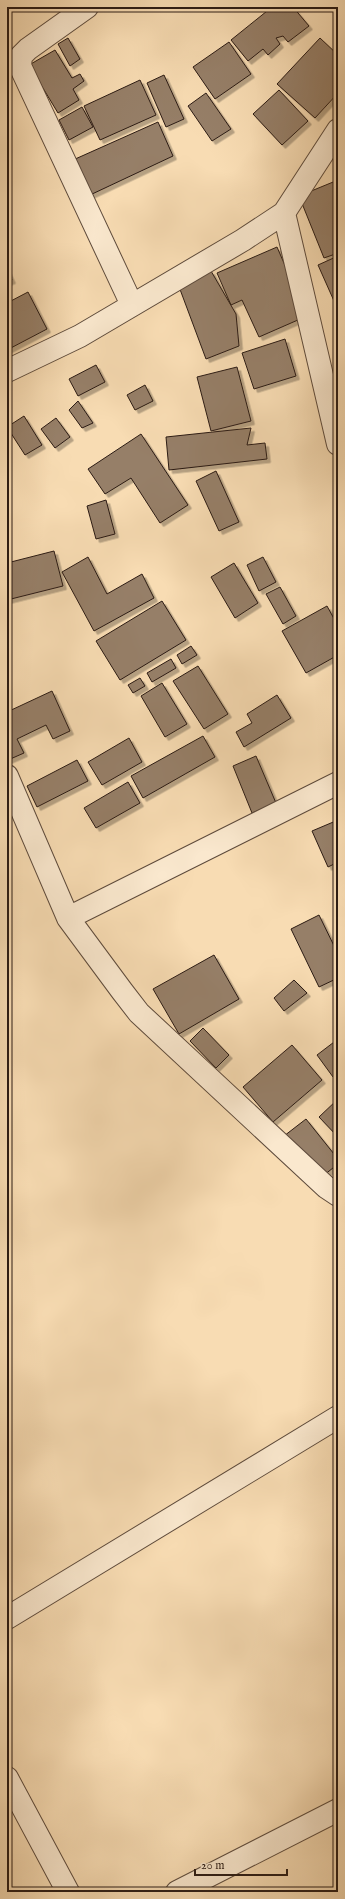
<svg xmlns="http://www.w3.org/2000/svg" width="345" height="1899" font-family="'IM FELL English',serif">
<defs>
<filter id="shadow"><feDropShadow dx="3.5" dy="3.5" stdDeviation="0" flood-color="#0004"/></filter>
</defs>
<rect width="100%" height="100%" fill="#f8dcb3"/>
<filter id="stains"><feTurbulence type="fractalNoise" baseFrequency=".005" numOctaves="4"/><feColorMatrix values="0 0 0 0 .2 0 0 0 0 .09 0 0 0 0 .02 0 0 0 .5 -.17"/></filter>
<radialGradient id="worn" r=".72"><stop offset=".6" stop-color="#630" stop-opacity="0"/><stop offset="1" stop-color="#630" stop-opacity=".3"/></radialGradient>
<!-- building -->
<path fill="#967f67" stroke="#2b1b14" filter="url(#shadow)" d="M272 7H293L309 26 288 42 283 36 276 38 280 44 268 55 263 49 248 61 231 40Z
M68 38 80 59 70 66 58 44Z
M320 38 338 55V93L315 118 277 84Z
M229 42 251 74 215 99 193 67Z
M55 50 72 78 80 74 84 81 73 89 79 100 58 113 29 65Z
M164 75 184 119 166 127 147 83Z
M140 80 156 115 100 140 84 106Z
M279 90 308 121 282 145 253 114Z
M206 93 231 129 212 141 188 106Z
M82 107 93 127 69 140 59 120Z
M158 122 173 156 90 195 73 160Z
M338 180V253L324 258 299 196Z
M277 247 307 316 259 337 242 300 231 305 217 273Z
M338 256V310L318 265Z
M7 269 12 280 7 282Z
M211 271 236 314 239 346 206 359 178 284Z
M28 292 47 329 7 350V303Z
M285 339 296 376 254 389 242 353Z
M96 365 105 382 78 396 69 379Z
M237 367 251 421 211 431 197 377Z
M145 385 153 401 135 410 127 395Z
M78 401 93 423 82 428 69 410Z
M24 416 42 445 25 455 7 427Z
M56 418 70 437 55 448 41 429Z
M251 428 247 445 265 443 267 459 169 470 166 437Z
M141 434 188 505 160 523 131 478 105 494 88 469Z
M216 471 239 522 219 531 196 481Z
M106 500 115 534 96 539 87 506Z
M54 551 63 586 7 600V563Z
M88 557 107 594 142 574 154 598 94 631 62 572Z
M263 557 276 582 259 591 247 565Z
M234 563 258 603 235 618 211 577Z
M280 587 296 616 283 624 266 594Z
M162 601 186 640 120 680 96 641Z
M327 606 338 626V655L306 673 282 631Z
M191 646 197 655 182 664 177 655Z
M171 659 176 668 152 682 147 673Z
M198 666 228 714 204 729 173 681Z
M140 678 145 686 133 693 128 685Z
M162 683 187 724 165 737 141 696Z
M52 691 70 731 53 739 46 725 17 739 24 753 8 760 7 712Z
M277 695 291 718 244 747 236 732 252 723 247 714Z
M203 736 215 757 143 798 131 776Z
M129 738 142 762 102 785 88 762Z
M256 756 276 803 252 813 233 766Z
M77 760 88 781 37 807 27 786Z
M128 782 140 803 96 828 84 808Z
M338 820V862L328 867 312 831Z
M319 915 338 954V978L319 987 291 929Z
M214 955 239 999 179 1034 153 989Z
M294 980 307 993 284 1011 274 998Z
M203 1028 229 1055 216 1068 190 1041Z
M338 1039V1073L333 1077 317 1055Z
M292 1045 322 1080 273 1122 243 1087Z
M338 1099V1137L319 1117Z
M306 1119 338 1159V1164L319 1179 284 1136Z"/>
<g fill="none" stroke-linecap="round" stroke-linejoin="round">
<!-- minor casing -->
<g stroke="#5e4b3c" stroke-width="24">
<path id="minor" d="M87 7 28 49 21 56 20 66 132 305
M284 213 338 444
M7 371 80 336 243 240 284 213 338 130
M7 776 68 918 122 991 139 1013 326 1187 338 1195
M68 918 338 783
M7 1618 338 1417
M7 1778 68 1892
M177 1892 338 1810"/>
</g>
<!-- minor -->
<use href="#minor" stroke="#fae8ce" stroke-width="22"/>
</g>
<!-- margin -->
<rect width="345" height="1899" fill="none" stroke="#f8dcb3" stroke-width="24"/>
<rect x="8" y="8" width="329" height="1883" fill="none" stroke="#2b1b14" stroke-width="2"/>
<rect x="12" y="12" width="321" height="1875" fill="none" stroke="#2b1b14"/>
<!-- scale -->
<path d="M195 1869v6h92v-6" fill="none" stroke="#2b1b14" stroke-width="2"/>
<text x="201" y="1869" font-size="12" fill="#2b1b14" stroke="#fae8ce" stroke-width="3" paint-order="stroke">20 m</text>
<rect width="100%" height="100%" filter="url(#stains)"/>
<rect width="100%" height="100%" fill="url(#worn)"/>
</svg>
